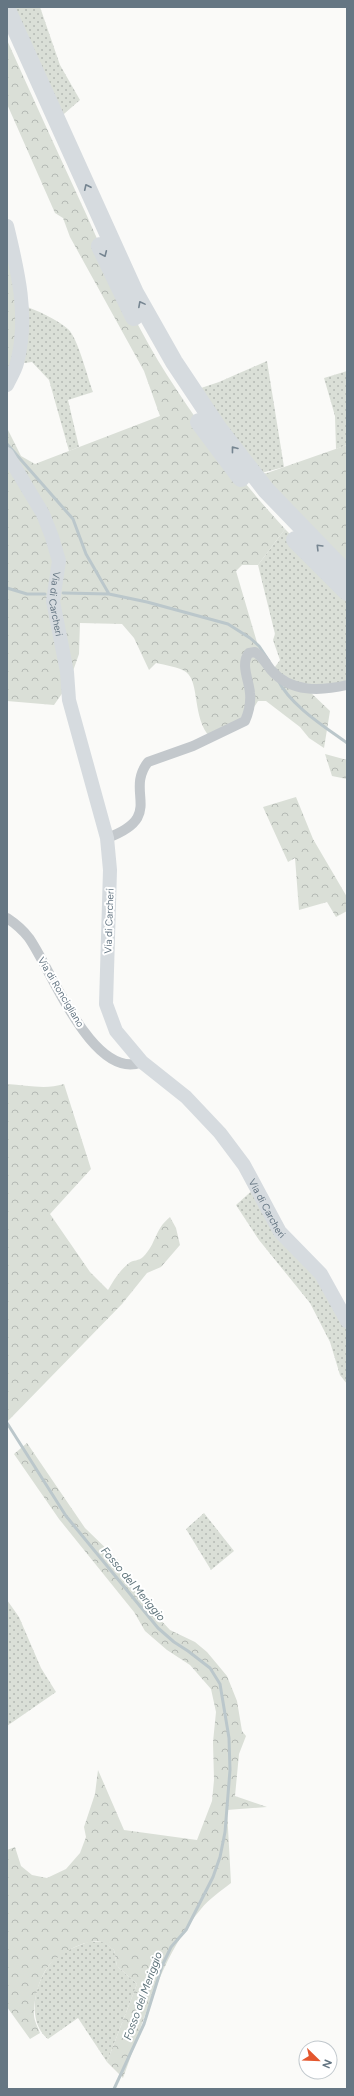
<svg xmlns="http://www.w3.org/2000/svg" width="354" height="2096" font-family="Figtree,sans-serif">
<defs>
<pattern id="grass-dots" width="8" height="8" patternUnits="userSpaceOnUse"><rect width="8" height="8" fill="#dadfd7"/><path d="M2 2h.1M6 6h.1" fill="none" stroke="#b4b9b4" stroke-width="1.8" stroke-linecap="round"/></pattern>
<pattern id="forest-crowns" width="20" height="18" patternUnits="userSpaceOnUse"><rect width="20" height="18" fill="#dadfd7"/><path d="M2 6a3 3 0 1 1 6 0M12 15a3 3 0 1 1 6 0" fill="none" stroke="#b4b9b4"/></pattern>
</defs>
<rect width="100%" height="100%" fill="#fafaf8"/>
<!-- grass -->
<path fill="url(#grass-dots)" d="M7 7H40L60 65 80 100 57 120Z
M22 305C38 311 55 318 68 329 78 338 88 379 93 392L68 400 79 447 69 451 49 380 32 362 17 364Z
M267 361 284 467 254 475 192 391 219 382Z
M347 371V445L336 449 335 416 324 378Z
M285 529 347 592V685L308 690 272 671 280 660 273 640 275 634 258 565Z
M256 1187 280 1232 321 1274 347 1321V1384L340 1375 330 1342 310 1303 259 1240 236 1205Z
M204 1513 234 1551 211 1570 186 1529Z
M7 1600 19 1617 41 1668 56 1692 7 1726Z
M88 1942H104L114 1950 117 1966 137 1984 107 2062 78 2018 48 2039C24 2020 36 1974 57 1957 65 1950 78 1946 88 1942Z"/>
<!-- forest -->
<path fill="url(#forest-crowns)" d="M7 40C33 99 60 157 87 216 111 270 135 325 167 375 202 430 241 481 285 529L258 565H242L236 571 261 656 272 671 308 690 330 711 324 748 309 738 300 727 266 701H258L245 721 210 737C192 718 200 682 186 672 179 667 165 665 156 663L149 670 134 638 122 624 80 623 79 654 68 685 54 705 7 701V428L21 456 35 464 160 416 144 371 70 237 63 218 55 213 7 104Z
M7 226 23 321 7 385Z
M347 445V574L254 475 267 473Z
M325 754 347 760V779L332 776Z
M296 797 313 839 347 897V911L336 917 327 902 299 910 295 858 288 862 263 807Z
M7 1084C27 1085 45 1090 64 1084L91 1169 50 1214 90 1272 108 1290C114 1280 119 1271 129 1263 133 1260 139 1261 143 1257 157 1243 154 1230 170 1217L176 1228 180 1245 161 1267 147 1273 122 1304 7 1422Z
M27 1443 85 1528 119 1561 125 1578 157 1616 170 1630 195 1642 207 1652 227 1676 237 1701 242 1731 246 1736 239 1754 235 1796 267 1807 227 1810 231 1883C221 1891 209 1899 201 1909 161 1956 144 2021 123 2078L107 2062 137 1984 117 1966 114 1950C111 1948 107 1944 104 1943 88 1936 56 1955 47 1968 39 1979 34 1999 34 2012 33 2019 38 2027 40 2033L30 2039 7 2007V1850L15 1847 21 1866 32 1875 47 1878 66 1869 80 1853 86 1837 84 1827 95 1794 98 1770 124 1830 197 1840 212 1801 214 1780 213 1742 216 1712 211 1689 190 1665 167 1650 145 1631 134 1612 59 1519 14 1454Z"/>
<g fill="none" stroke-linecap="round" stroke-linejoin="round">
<!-- stream -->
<path stroke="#bbc7cb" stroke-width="3" d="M7 444 73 519 86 554 109 594
M7 588 27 594H45
M63 593 109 594 147 602 228 624 250 638 259 646 269 661
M278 680C290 705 325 727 347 743
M7 1423 66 1516 158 1628 174 1642 188 1651 210 1668 220 1684 229 1738 230 1770 225 1832 220 1857 213 1877 186 1930 171 1947 162 1966 144 2024 114 2089"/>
<!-- street -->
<path stroke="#c3c8cc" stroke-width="10" d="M107 838C166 816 124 793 148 762L193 746 245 721C249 712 251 703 250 693 249 680 240 664 249 653L255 652C263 657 266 664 271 670 291 693 321 691 347 685
M7 918C16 924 23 930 29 938 51 969 93 1082 142 1062"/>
<!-- secondary -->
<g stroke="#d6dbdf" stroke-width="14">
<path d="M7 226C18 271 29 317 17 363 15 371 10 378 7 385"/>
<path id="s1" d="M7 454 43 514 52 537 59 561 53 601 67 672 69 700 107 838 110 870 106 1004 116 1031 142 1062 186 1097 220 1133 244 1165 280 1232 321 1274 347 1321"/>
</g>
<!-- highway -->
<path stroke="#d6dbdf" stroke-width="18" d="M7 10 135 293 174 362 218 428 266 490 347 574
M100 246 134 317
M199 422 241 478
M295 540 347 592"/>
</g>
<!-- one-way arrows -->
<defs><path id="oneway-chevron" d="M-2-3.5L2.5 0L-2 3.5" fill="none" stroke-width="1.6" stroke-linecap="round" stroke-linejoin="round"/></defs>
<g stroke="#768591">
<use href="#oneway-chevron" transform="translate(87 187) rotate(-115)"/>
<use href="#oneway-chevron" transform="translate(104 254) rotate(66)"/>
<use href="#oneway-chevron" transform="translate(141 304) rotate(-118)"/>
<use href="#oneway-chevron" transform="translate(234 449) rotate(-128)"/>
<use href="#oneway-chevron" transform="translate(319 547) rotate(-135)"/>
</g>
<g text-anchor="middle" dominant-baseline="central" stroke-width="4" stroke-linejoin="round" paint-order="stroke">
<!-- street labels -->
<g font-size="10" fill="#657683" stroke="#fff">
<text stroke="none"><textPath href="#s1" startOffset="163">Via di Carcheri</textPath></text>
<text transform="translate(109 921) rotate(-88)">Via di Carcheri</text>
<text transform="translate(61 992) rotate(59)">Via di Roncigliano</text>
<text stroke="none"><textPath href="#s1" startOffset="834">Via di Carcheri</textPath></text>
</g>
<!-- water labels -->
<g font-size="11" font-style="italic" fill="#60757c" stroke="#fff">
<text transform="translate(133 1584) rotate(50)">Fosso del Meriggio</text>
<text transform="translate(143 1996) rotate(-70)">Fosso del Meriggio</text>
</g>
</g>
<!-- border -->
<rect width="354" height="2096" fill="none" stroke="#657683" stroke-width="16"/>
<!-- north arrow -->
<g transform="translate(318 2060) rotate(113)"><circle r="19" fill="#ffffff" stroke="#c1c8cd"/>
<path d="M0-3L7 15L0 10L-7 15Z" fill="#e4572e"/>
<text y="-6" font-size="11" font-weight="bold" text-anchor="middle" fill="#657683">N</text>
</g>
</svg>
